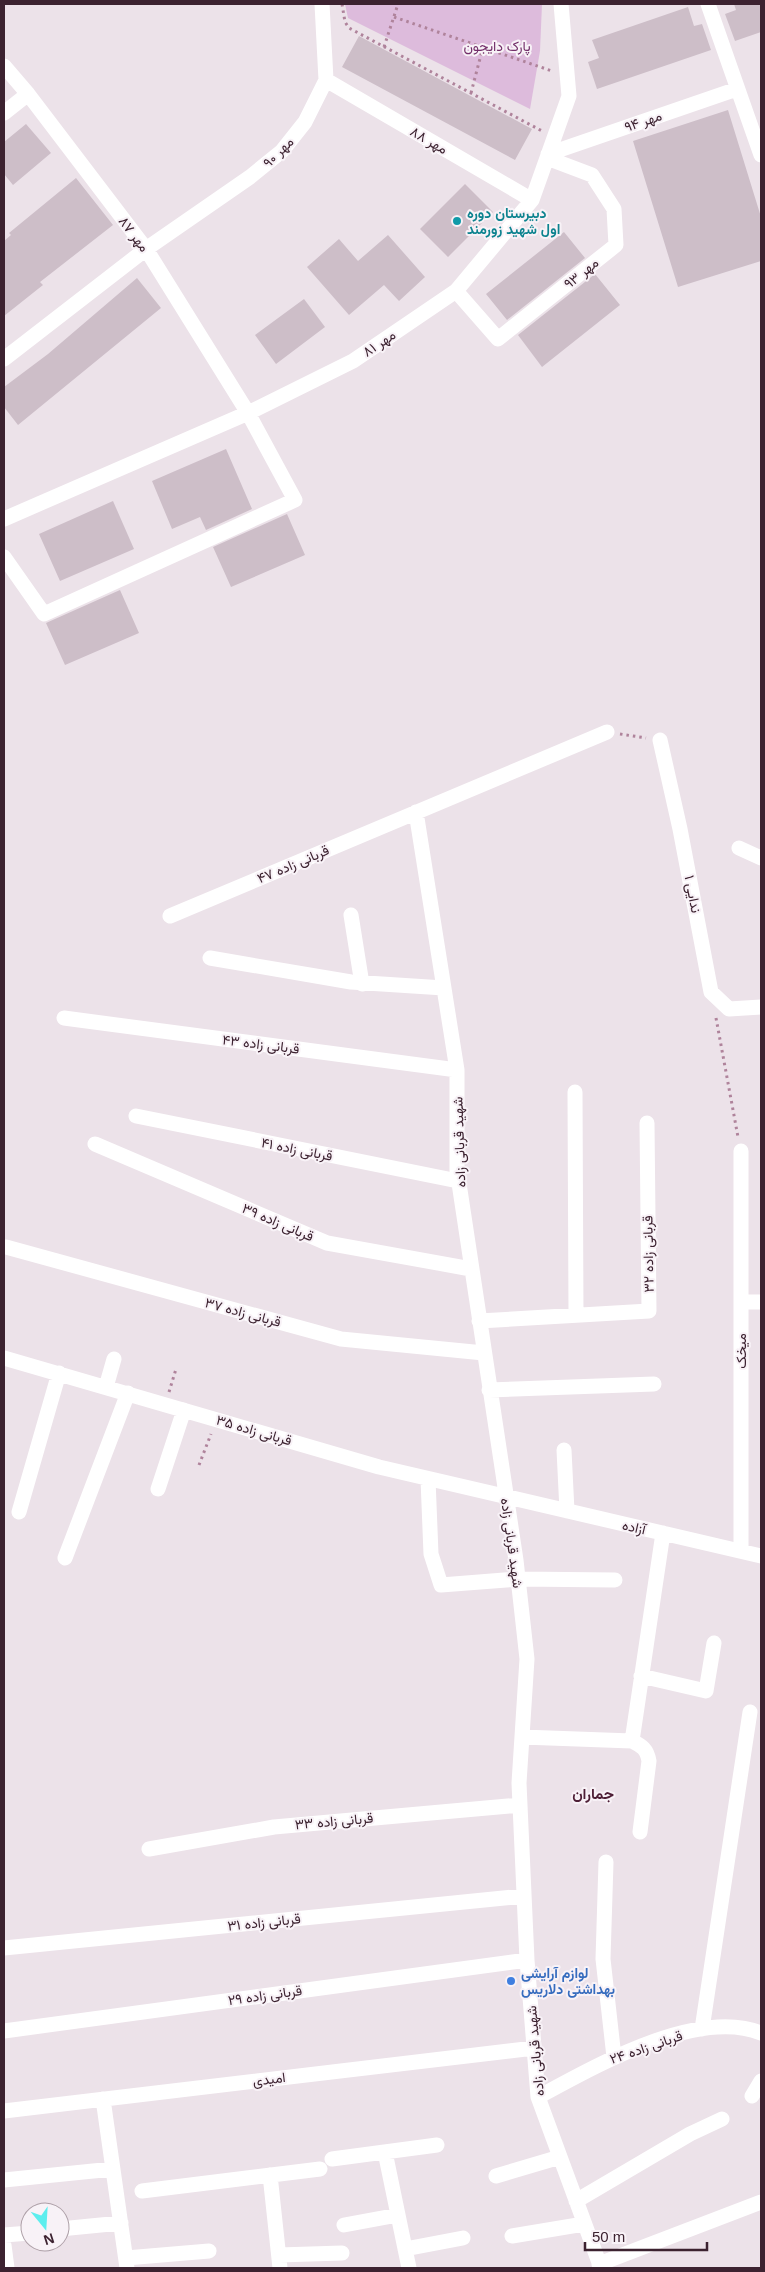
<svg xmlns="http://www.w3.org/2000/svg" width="765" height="2272" font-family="Arial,Vazirmatn,sans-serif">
<rect width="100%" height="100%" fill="#ece2e9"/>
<!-- green -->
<path fill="#ddbbdc" d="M345 4H542L540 51 530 109 348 18Z"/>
<!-- building -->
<path fill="#cdbec8" d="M734 4H761V32L735 41 725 14 736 10Z
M688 7 694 26 702 24 711 50 597 89 588 62 599 58 592 40Z
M359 36 532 129 515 160 342 67Z
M728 110 761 217V261L678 287 633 141Z
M26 124 51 153 13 185 4 174V142Z
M76 178 113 225 40 282 43 285 4 316V241L11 235 9 233Z
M465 184 493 212 448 257 420 229Z
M564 232 585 258 507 320 486 294Z
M388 235 425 277 399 301 384 285 349 315 307 267 339 239 358 261Z
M595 274 620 305 542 367 518 335Z
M137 278 161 308 18 425 4 407V387L48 354Z
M304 299 325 327 276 364 255 335Z
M226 449 252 509 206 530 200 517 172 529 152 481Z
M113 501 134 549 60 581 39 534Z
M287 514 305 555 231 587 213 547Z
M120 590 139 633 65 665 46 623Z"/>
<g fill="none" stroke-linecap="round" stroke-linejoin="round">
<!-- path -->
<path stroke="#af839b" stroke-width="3" stroke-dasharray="2.5 4" stroke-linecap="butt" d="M342 4 345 22 349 28 542 131
M394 17 552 71
M384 47 398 4
M471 93 483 47
M620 734 646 738
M716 1018 738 1137
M169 1392 176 1369
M199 1465 211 1434"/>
<!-- minor -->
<path stroke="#fff" stroke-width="15" d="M708 4 761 155
M4 66 28 94 146 249 248 413 295 500 44 614 4 557
M326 80 532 200
M4 113 28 94
M548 154 737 89
M456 291 498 339 616 245 614 209 592 175 547 158
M4 359 146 249 250 177 282 151 305 122 326 80 322 4
M4 519 248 413 353 361 456 291 532 200 569 96 561 4
M660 740 680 829 711 992 729 1009 761 1007
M416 812 457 1070V1170L516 1560 527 1659 519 1783 527 1960 538 2097 601 2268
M739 848 761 858
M351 915 362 984
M170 916 607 732
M210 958 351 982 444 988
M64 1018 457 1070
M575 1092 576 1315
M136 1116 458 1181
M95 1144 327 1243 471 1269
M741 1151V1551
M6 1247 341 1339 484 1353
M741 1302H761
M479 1321 649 1311 647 1123
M4 1358 379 1467 761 1556
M106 1387 114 1359
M489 1390 654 1384
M564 1450 567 1511
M428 1479 431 1554 441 1585 518 1579 615 1580
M158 1489 184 1410
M19 1512 59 1373
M65 1558 128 1393
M641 1676 706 1691 714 1643
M522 1737 632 1741C642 1746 647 1749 649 1761L640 1832
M632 1741 663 1533
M149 1849 274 1827 520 1805
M606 1862 603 1959 614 2057
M4 1948 524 1896
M702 2029 750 1712
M4 2031 527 1960
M752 2096 761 2081
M538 2097C594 2067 697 2007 761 2033
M103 2099 127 2268
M4 2111 534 2048
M385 2152 409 2268
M332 2159 437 2145
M270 2175 280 2268
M496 2176 560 2157
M4 2180 113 2169
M142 2191 320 2169
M576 2201 690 2134 722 2119
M344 2225 398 2215
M60 2229 121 2223
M4 2235 30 2233
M512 2236 584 2224
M4 2245 7 2268
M405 2249 463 2238
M279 2255 342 2253
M126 2258 209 2251
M599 2264 761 2202"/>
</g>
<!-- markers -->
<circle fill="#0f9aa8" stroke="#f8f2f7" stroke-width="2" cx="457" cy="221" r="5"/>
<circle fill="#3f7fe0" stroke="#f8f2f7" stroke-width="2" cx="511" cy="1981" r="5"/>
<g text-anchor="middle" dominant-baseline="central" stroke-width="4" stroke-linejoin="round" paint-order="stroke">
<!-- park labels -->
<g font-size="14" fill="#722e69" stroke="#f8f2f7">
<text x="497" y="46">پارک دایجون</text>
</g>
<!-- street labels -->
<g font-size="14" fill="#3c2230" stroke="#f8f2f7">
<text transform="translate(643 121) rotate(-19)">مهر ۹۴</text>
<text transform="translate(429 140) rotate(30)">مهر ۸۸</text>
<text transform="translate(278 152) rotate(-45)">مهر ۹۰</text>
<text transform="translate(134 234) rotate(53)">مهر ۸۷</text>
<text transform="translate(581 273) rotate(-39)">مهر ۹۳</text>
<text transform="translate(379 343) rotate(-34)">مهر ۸۱</text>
<text transform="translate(293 864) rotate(-23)">قربانی زاده ۴۷</text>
<text transform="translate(693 894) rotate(79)">ندایی ۱</text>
<text transform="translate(261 1044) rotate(7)">قربانی زاده ۴۳</text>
<text transform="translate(459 1142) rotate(-92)">شهید قربانی زاده</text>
<text transform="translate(297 1149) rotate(11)">قربانی زاده ۴۱</text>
<text transform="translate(278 1222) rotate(23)">قربانی زاده ۳۹</text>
<text transform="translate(648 1254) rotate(-91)">قربانی زاده ۳۲</text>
<text transform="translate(243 1312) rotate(15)">قربانی زاده ۳۷</text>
<text transform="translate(741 1351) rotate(-90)">میخک</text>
<text transform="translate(254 1430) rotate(16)">قربانی زاده ۳۵</text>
<text transform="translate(634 1527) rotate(13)">آزاده</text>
<text transform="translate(512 1543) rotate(82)">شهید قربانی زاده</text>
<text transform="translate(334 1821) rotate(-5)">قربانی زاده ۳۳</text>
<text transform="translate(264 1922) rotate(-6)">قربانی زاده ۳۱</text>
<text transform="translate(265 1995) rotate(-8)">قربانی زاده ۲۹</text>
<text transform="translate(646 2047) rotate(-19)">قربانی زاده ۲۴</text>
<text transform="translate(535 2051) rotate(-95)">شهید قربانی زاده</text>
<text transform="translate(269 2079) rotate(-7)">امیدی</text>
</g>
<!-- culture labels -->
<g font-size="14" font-weight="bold" fill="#0d838f" stroke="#f8f2f7" text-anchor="start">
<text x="467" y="213">دبیرستان دوره<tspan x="467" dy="16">اول شهید زورمند</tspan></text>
</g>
<!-- shop labels -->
<g font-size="14" font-weight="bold" fill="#366cbe" stroke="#f8f2f7" text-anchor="start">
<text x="521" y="1973">لوازم آرایشی<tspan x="521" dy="16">بهداشتی دلاریس</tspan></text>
</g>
<!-- neighbourhood labels -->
<g font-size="15" font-weight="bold" fill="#4e1f36" stroke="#f8f2f7">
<text x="593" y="1793">جماران</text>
</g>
</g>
<!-- border -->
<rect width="765" height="2272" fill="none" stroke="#3c2230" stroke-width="10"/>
<!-- north arrow -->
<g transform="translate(45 2227) rotate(162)"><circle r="24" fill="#f8f2f7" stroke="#ad9fa7"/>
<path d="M0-4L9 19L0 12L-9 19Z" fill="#5deeee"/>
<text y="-8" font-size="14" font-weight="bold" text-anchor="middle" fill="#3c2230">N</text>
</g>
<!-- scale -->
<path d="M585 2242v8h122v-8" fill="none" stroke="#3c2230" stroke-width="2.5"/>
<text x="592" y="2242" font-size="15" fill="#3c2230" stroke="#f8f2f7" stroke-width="4" paint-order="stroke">50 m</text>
</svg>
